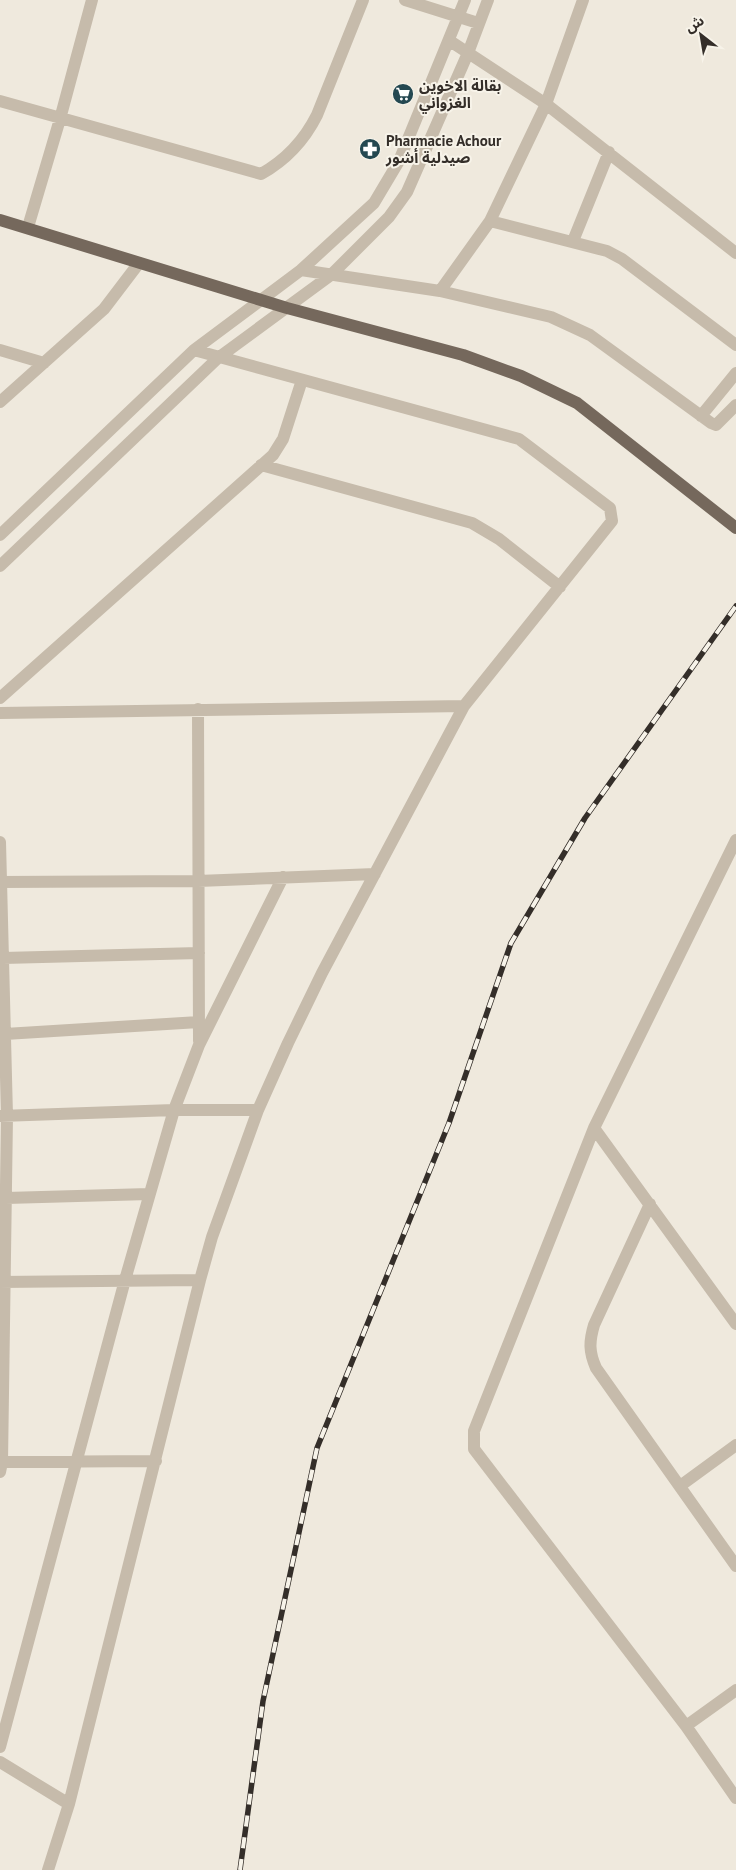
<svg xmlns="http://www.w3.org/2000/svg" width="736" height="1870" font-family="'PT Sans','Noto Sans Arabic',sans-serif">
<rect width="100%" height="100%" fill="#efe9dd"/>
<g fill="none" stroke-linecap="round" stroke-linejoin="round">
<!-- minor -->
<path stroke="#c6bbab" stroke-width="12" d="M405 0 478 23
M450 41 546 104 736 253
M0 101 261 174C286 160 305 139 317 115L363 0
M490 221 607 251 622 259 736 345
M28 227 60 119 92 0
M573 241 609 152
M301 270 440 291 551 317 590 335 711 423 716 425 736 405
M440 291 490 221 546 104 583 0
M0 350 44 363
M0 402 104 309 139 263
M701 416 736 373
M261 465 472 523 499 539 560 587
M0 535 194 350 301 270 374 203 399 161 465 0
M0 566 218 358 331 275 389 217 407 192 468 53 488 0
M0 698 273 455 283 439 302 380
M198 709 199 1041
M0 713 464 706
M736 840 594 1128 474 1431V1449L686 1726 736 1798
M0 842 7 1116 2 1462 0 1472
M0 882 198 881 375 874
M3 958 199 953
M5 1034 199 1022
M0 1116 174 1110H258
M594 1128 736 1324
M6 1198 149 1194
M650 1204 594 1325C589 1342 589 1352 596 1368L736 1566
M0 1282 200 1280
M0 1462 156 1461
M680 1486 736 1445
M686 1726 736 1690
M0 1747 125 1280 174 1110 199 1045 283 877
M0 1762 69 1804
M48 1870 69 1804 200 1280 212 1237 258 1110 288 1043 322 973 464 706 612 521 610 508 519 439 194 350"/>
<!-- major -->
<path stroke="#75685c" stroke-width="12" d="M0 220 287 308 463 355 521 376 577 403 736 528"/>
<!-- rail casing -->
<g stroke="#342e29" stroke-width="5.5">
<path id="rail" d="M240 1870 263 1701 317 1448 449 1123 511 943 585 818 736 606"/>
</g>
<!-- rail -->
<use href="#rail" stroke="#f7f3e9" stroke-width="4" stroke-dasharray="11" stroke-linecap="butt"/>
</g>
<!-- icons -->
<defs>
<g id="supermarket-disc" transform="scale(1.125)"><circle r="9.5" fill="#244851" stroke="#f7f3e9"/><path d="M-6-5.5h2.5l.6 2H6L4.5 2H-2.5L-4.4-4H-6ZM-1.5 3.2a1.3 1.3 0 1 0 .1 0ZM3 3.2a1.3 1.3 0 1 0 .1 0Z" fill="#fff"/></g>
<g id="pharmacy-disc" transform="scale(1.125)"><circle r="9.5" fill="#244851" stroke="#f7f3e9"/><path d="M-2-6h4v4h4v4h-4v4h-4v-4h-4v-4h4Z" fill="#fff"/></g>
</defs>
<g fill-rule="evenodd">
<use href="#supermarket-disc" x="403" y="94"/>
<use href="#pharmacy-disc" x="370" y="149"/>
</g>
<g text-anchor="middle" dominant-baseline="central" stroke-width="4" stroke-linejoin="round" paint-order="stroke">
<!-- poi labels -->
<g font-size="15" font-weight="bold" fill="#342e29" stroke="#f7f3e9" text-anchor="start">
<text x="419" y="85">بقالة الاخوين<tspan x="419" dy="17">الغزواني</tspan></text>
<text x="386" y="140">Pharmacie Achour<tspan x="386" dy="17">صيدلية أشور</tspan></text>
</g>
</g>
<!-- north arrow -->
<g transform="translate(701 35) rotate(329)" stroke="#f7f3e9" stroke-width="4" paint-order="stroke">
<path d="M0-4L9 19L0 12L-9 19Z" fill="#342e29"/>
<text y="-8" font-size="14" font-weight="bold" text-anchor="middle" fill="#342e29">ش</text>
</g>
</svg>
